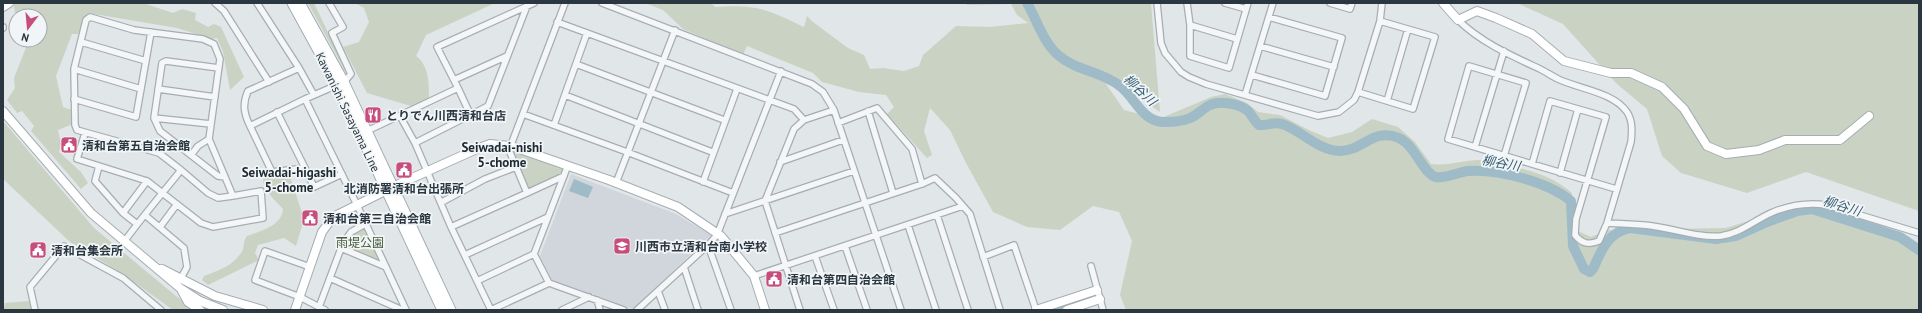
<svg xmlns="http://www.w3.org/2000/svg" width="1922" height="313" font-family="'PT Sans','Noto Sans JP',sans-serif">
<rect width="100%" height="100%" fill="#e1e6e9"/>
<!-- built -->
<path fill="#d0d6db" d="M571 174 676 214 711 235 633 309 552 280 540 256Z"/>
<!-- green -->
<path fill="#cad3c3" d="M13 3H143L173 13 182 9 196 13 195 20 208 27 214 24 221 27 244 77 230 90 223 52 217 38 212 39 177 28 88 13 78 34H72L56 76 63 107 72 110 73 124 58 130 61 144 59 152 81 172 88 183 81 189 31 131 34 126 22 111 17 113 7 100 15 88 14 78 29 40H40V16H16Z
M308 3H314L346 70 345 71Z
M355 3H495L426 35 416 56C429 65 429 84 429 99L411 106 367 93 343 47 359 42 369 22 364 8Z
M645 3H711L715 7C756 4 767 9 804 27L807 16 813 22 848 48 864 55 870 69 883 68 904 71 919 66 923 55 956 26 990 27 1028 23 1017 15 1011 4 967 5 965 3H1151L1160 112 1095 68 1124 110 1159 119 1211 97 1225 94 1247 103 1258 112 1280 115 1311 131 1328 138 1352 132 1372 119 1398 127 1415 142 1431 164C1448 166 1460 161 1477 160 1483 160 1489 162 1495 163 1522 168 1551 174 1572 193L1571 221 1580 232 1591 237 1607 230 1726 228 1812 201 1878 219 1893 234 1919 250V310H1126L1120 295 1132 241 1119 212 1093 206 1060 230 1027 227 993 212 966 163 950 130 930 108 924 131 932 155 927 158 887 114 894 107 886 95 859 92 822 82 813 73 747 46 743 55 683 29 663 10Z
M1517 3H1919V211L1806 172 1747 193 1681 173 1662 156 1647 109 1617 84 1563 24Z
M3 121 94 228 176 296 195 310H173L120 272 70 242 3 179Z
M509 150 568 165 564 176 527 193Z
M289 173 304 219 296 246 284 238 258 245 255 253 259 260 208 285 202 280 204 276C219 270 231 267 241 253 245 249 242 242 247 236 260 231 282 226 283 209 276 201 256 184 266 174Z
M365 224 386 267 341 248 351 232Z
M29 301 31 310H3L5 303Z"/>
<!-- water -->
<path fill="#9ebbc7" d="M574 179 593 187 588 198 569 191Z"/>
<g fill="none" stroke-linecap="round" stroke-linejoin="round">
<!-- river -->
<path stroke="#9ebbc7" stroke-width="10" d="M1027 3C1037 20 1043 42 1058 55 1076 71 1101 71 1120 86 1136 98 1142 123 1166 122 1173 122 1183 121 1190 118 1198 115 1203 108 1210 105 1220 100 1240 104 1248 111 1252 115 1254 121 1259 125 1267 126 1274 121 1282 124 1301 130 1318 151 1340 151 1363 151 1373 127 1399 138 1416 146 1423 174 1436 177 1446 179 1458 172 1468 171 1499 169 1548 182 1571 201L1573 246 1584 269 1590 272 1593 269C1601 251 1608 232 1630 228L1716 239 1736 236 1767 222 1797 211 1812 209 1900 237 1919 250
M1054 310 1094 297"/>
<!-- street casing -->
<g stroke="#a6aeb3" stroke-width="8">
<path id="street" d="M215 3 224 11 269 82
M602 3 812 84 823 92 834 110 901 310
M1157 3 1161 43 1165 53 1181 72 1189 77 1206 84 1318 116 1339 112 1354 100 1358 92 1380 21 1382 3
M1187 3 1190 25V56L1229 68 1248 3
M1225 3 1246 9
M1330 3 1350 9 1352 3
M1458 20C1482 43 1510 55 1540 69 1546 72 1552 76 1558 79 1579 89 1613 92 1627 112 1633 121 1632 132 1631 142L1607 223 1599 241C1589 245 1582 244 1575 235L1576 219 1606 117 1550 101 1532 164
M557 22 794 109 804 120
M1190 25 1237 39
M3 27V28
M81 42 146 61
M1260 46 1334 67
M576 64 724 120
M219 68 166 61 162 63 154 118 160 131 218 176 225 177
M299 68 314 95
M74 69 141 89
M1252 75 1325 96 1342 38 1269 17
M454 80 507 56
M458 88 470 114
M158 89 215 97
M1358 92 1413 109 1435 37 1380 21
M565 95 712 152
M1245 95 1273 3
M74 99 136 117 151 32
M305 99 344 82 351 74 332 33 343 27 329 3
M1387 101 1408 29
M868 111 893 193
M277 112 305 168
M523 114 627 152 733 193
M400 116 415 143 451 227 491 310
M154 118 211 124
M838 123 877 108 912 149 922 184 935 178 956 198 970 214 1000 310
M554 125 587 33
M250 126C244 114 242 104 248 91L299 68 257 3
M367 131 458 88 437 47 534 3
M85 133 77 159 147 181 201 223 213 227 263 218 261 191 233 196 209 139 220 59 214 44 203 39 134 30 90 17 86 20 74 69 75 125 77 130 159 153 181 170C162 194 142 217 124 242
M415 143 488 106 527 6
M1475 147 1504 51
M191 155 198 146 209 139
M1504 156 1526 83 1469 66 1448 139 1616 189
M780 162 843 140
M568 165 534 254 549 283 624 310
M99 166 95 181 123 213 137 224
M181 170 208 193 218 198 233 196
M1560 173 1578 109
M342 174 314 187 305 168 272 172 250 126 305 99 357 205 406 310
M564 176 527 193 509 150 565 3
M703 182 737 89
M616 183 675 30
M442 202 485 179 516 167
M123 213 147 181
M725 214 854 171
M145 215 184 248 187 267 181 278
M937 215 968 310
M1607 223C1622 224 1637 224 1652 226 1675 229 1698 238 1721 236 1741 233 1753 221 1771 213 1789 205 1807 202 1827 205L1919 233
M908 225 936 310
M160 227 177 204
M451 227 527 193
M775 233 922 184
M708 245 731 310
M845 246 867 310
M341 248 386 267
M465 255 548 217
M815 256 834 310
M983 257 1014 245 1036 310
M1091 266 1103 310
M310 267 265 251 255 280 300 297 325 310
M684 267 698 310
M754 276 963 206
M330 278 402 310
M477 281 534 254
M658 291 665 310
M597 300 600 310
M319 307 343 243 351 232 365 224
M35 310 30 287 64 246 123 278 161 310
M491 310 549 283
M562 310 589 297
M637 310 708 245 717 235 781 71
M800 310 765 201 794 129 804 120 834 110"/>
</g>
<!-- secondary casing -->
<g stroke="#a6aeb3" stroke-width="10">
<path id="secondary" d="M1443 3 1458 20 1477 11 1496 18 1532 34 1564 61 1611 73H1631L1662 87 1684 109 1707 146 1726 154 1759 150 1785 140H1840L1869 116
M3 7 9 3
M3 111 91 213 180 288 200 301 223 310
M162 269 215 296 263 310
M182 291 188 302 200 310
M295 310 322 232 333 217 399 184 479 148 490 144 511 146 609 180 678 207 721 236 754 276 765 310
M1036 310 1097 290
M1067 310 1100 299"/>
</g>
<!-- primary casing -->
<g stroke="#a1adb4" stroke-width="11">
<path id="primary" d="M292 3 337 85 442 310
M300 3 344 82 451 310"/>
</g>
<!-- street -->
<use href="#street" stroke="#f4f6f8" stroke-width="5.5"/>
<!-- secondary -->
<use href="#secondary" stroke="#fff" stroke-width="8"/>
<!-- primary -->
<use href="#primary" stroke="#fff" stroke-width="9"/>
</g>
<!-- icons -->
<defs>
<g id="restaurant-square" transform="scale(0.9)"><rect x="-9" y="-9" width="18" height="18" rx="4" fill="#c74e7b" stroke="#f1f5f7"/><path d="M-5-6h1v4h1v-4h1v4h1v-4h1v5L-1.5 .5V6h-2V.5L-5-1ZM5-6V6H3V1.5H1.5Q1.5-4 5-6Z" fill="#fff"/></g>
<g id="civic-square" transform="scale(0.9)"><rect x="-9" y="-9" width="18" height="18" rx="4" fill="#c74e7b" stroke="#f1f5f7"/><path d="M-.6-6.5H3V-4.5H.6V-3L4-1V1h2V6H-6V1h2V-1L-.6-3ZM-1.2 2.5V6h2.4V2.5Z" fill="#fff"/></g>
<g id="school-square" transform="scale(0.9)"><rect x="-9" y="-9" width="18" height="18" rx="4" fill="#c74e7b" stroke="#f1f5f7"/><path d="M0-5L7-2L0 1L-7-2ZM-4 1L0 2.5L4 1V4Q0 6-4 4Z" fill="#fff"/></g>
</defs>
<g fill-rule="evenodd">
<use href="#restaurant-square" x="373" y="115"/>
<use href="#civic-square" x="69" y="145"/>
<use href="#civic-square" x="404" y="170"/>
<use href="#civic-square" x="310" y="218"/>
<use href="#school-square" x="622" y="246"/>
<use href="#civic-square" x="38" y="250"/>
<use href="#civic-square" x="774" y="279"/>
</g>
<g text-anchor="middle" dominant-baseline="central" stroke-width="3.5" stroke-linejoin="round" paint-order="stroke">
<!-- street labels -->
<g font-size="12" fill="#2a3740" stroke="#f1f5f7">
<text transform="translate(348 112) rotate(64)">Kawanishi Sasayama Line</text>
</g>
<!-- poi labels -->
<g font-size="12" font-weight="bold" fill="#2a3740" stroke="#f1f5f7" text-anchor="start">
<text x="386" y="115">とりでん川西清和台店</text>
<text x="82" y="145">清和台第五自治会館</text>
<text x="404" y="188" text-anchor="middle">北消防署清和台出張所</text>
<text x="323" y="218">清和台第三自治会館</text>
<text x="635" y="246">川西市立清和台南小学校</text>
<text x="51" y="250">清和台集会所</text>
<text x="787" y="279">清和台第四自治会館</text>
</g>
<!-- park labels -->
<g font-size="12" fill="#475b39" stroke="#f1f5f7">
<text x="360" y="242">雨堤公園</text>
</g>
<!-- water labels -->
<g font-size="13" font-style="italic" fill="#375e72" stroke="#f1f5f7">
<text transform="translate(1140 90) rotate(43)">柳谷川</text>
<text transform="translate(1501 163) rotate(10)">柳谷川</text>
<text transform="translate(1842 206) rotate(17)">柳谷川</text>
</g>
<!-- neighbourhood labels -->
<g font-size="13" font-weight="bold" fill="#1d2831" stroke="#f1f5f7">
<text x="502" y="147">Seiwadai-nishi<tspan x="502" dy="15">5-chome</tspan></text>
<text x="289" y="172">Seiwadai-higashi<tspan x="289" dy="15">5-chome</tspan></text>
</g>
</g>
<!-- border -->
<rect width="1922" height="313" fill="none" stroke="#2a3740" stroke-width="8"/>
<!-- north arrow -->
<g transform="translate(28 28) rotate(196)"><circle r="19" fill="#f1f5f7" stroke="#a1a9ae"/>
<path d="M0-3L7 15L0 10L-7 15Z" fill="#c74e7b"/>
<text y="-6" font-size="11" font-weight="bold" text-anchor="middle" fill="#2a3740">N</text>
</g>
</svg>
